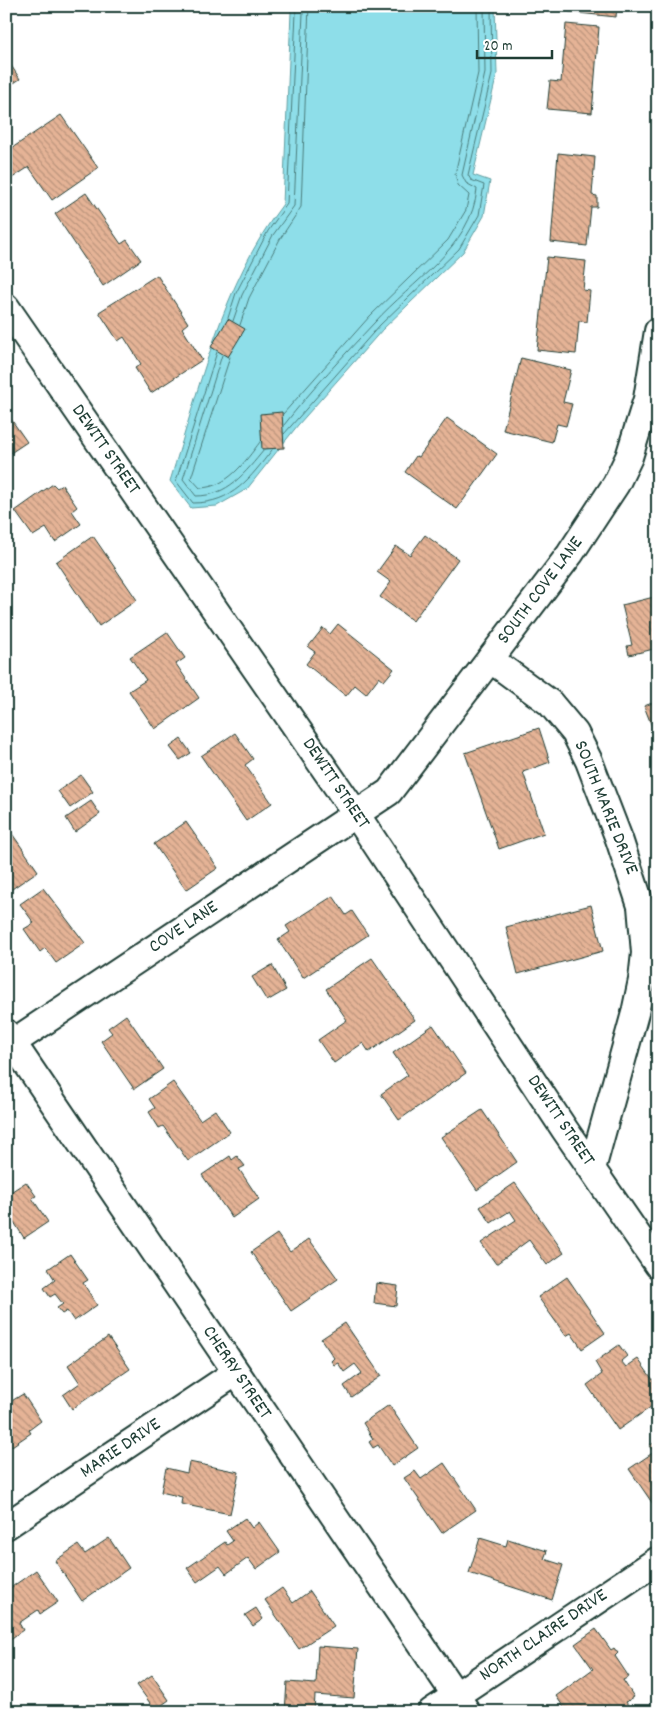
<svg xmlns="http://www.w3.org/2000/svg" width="664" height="1718" font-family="Dekko,sans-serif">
<defs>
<pattern id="building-back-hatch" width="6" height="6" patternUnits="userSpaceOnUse" patternTransform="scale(1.25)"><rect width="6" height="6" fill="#e5b396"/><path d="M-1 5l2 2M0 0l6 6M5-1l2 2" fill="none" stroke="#b9937b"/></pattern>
</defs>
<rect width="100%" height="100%" fill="#fff"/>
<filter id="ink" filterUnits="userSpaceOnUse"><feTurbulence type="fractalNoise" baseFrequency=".02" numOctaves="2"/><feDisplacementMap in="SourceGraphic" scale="10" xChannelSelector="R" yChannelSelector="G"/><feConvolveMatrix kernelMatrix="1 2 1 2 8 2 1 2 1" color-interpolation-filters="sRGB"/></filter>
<g filter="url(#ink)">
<!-- water -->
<path fill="#8edee9" stroke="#629ea1" d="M288 6H495L497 74 473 175 490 181 484 216 463 252 383 329 298 425 247 489 217 506 191 508 170 481C200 387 222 284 283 204L291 12Z"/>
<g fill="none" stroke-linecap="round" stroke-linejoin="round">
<!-- shore -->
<path stroke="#4b7d7c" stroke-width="1" d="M228 318 236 293 268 231 287 204 296 13 294 6
M233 321 242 295 273 235 294 206 303 13 301 6
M240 325 249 298 280 239 301 207 309 6
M217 352 176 481 193 503C233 503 250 478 272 450
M222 355 183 479 196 496C228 496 245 473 264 450
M230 357 191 478 200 488C228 487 244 463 260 442
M283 414 370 316 448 240 466 210 469 195 458 185 455 174 478 73 477 6
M284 425C312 389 344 355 375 322 411 282 472 247 477 189L466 183 462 175 485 73 484 6
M284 434 380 325 459 249 479 215 484 185 471 180 468 175 492 74 491 6"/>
</g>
<!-- building -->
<path fill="url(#building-back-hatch)" stroke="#1f3d34" d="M569 6H617L616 17 569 12Z
M566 24 599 27 592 113 547 109 550 81 561 82Z
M6 58 20 79 6 88Z
M61 115 98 168 52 200 29 167 6 182V152Z
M558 153 595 157 592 195 597 196V207H591L587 246 551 242Z
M86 193 121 244 127 240 141 260 103 286 55 214Z
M547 257 586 261 583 290 590 291 587 322 579 321 576 354 537 350Z
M157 275 188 323 182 328 202 360 151 393 135 368 141 364 124 337 118 341 99 312Z
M228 319 245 329 228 357 211 347Z
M521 358 571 370 563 402 572 404 566 426 557 424 552 442 503 430Z
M6 412 27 442 6 456Z
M282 412 284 448 262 449 260 414Z
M447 418 497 454 457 509 405 472 416 456 419 457Z
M53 484 57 488 62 485 77 507 72 511 81 524 55 542 46 528 33 536 15 511Z
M425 535 458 559 413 621 380 597 391 582 377 572 396 546 410 555Z
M93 536 137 600 99 626 56 562Z
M654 597 658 612V648L629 655 627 646 632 645 622 605Z
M338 624 394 669 384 681 379 677 366 694 355 685 346 696 306 664 315 652 308 647 323 628 330 634Z
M167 632 185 658 176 664 199 698 155 729 129 691 146 680 130 657Z
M658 701V742L644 706Z
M539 728 550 762 523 772 544 833 499 849 465 753Z
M235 733 253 759 245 765 272 803 246 821 201 756Z
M181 739 191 753 180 760 170 747Z
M81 775 93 792 70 808 58 791Z
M91 801 100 814 75 832 66 818Z
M186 822 218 868 186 890 154 844Z
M6 825 38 871 9 891 6 887Z
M43 888 85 943 56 963 45 948 40 952 24 929 34 923 20 904Z
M333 896 346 915 352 911 368 935 303 978 278 940 290 932 286 926Z
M591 905 603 951 518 974 506 927Z
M372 958 415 1020 369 1052 363 1043 334 1063 318 1040 347 1020 326 989Z
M272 965 286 990 267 1001 252 977Z
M126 1015 163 1069 134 1089 101 1041 112 1033 108 1028Z
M433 1025 466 1073 399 1120 381 1094 408 1075 393 1053Z
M173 1082 200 1120 215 1110 230 1132 188 1161 163 1126 159 1128 149 1112 155 1108 149 1099Z
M482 1110 517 1162 477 1190 441 1137Z
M230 1156 232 1160 237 1156 245 1166 239 1169 259 1199 232 1218 202 1175Z
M26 1182 36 1196 32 1198 48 1222 24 1238 14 1222 6 1227V1195Z
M515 1183 564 1253 547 1265 529 1240 496 1264 481 1243 516 1220 510 1211 491 1223 480 1207Z
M277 1234 290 1252 309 1239 338 1279 291 1311 251 1252Z
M70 1254 88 1280 83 1283 97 1305 74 1321 67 1311 62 1314 57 1308 63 1304 55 1294 50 1297 44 1288 55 1280 48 1269Z
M567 1277 605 1333 582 1349 571 1333 566 1336 538 1297Z
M376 1283 398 1286 396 1306 374 1303Z
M345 1323 381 1376 351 1397 344 1386 362 1373 355 1364 344 1372 338 1363 334 1365 331 1361 334 1358 321 1339Z
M108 1337 130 1369 72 1409 63 1395 80 1383 68 1365Z
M619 1345 627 1356 621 1361 626 1367 638 1359 658 1387V1402L618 1430 587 1385 602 1374 595 1362Z
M23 1394 41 1421 29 1430 31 1433 6 1450V1398L10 1402Z
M389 1405 418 1448 392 1466 378 1445 373 1448 369 1442 373 1439 363 1423Z
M658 1440V1510H657L629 1469 654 1452 649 1446Z
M189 1462 239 1472 230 1514 181 1504 182 1497 161 1492 166 1468 187 1473Z
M444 1463 476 1510 442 1533 404 1478 415 1471 421 1479Z
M245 1518 252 1528 259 1522 280 1552 256 1569 248 1558 226 1574 220 1566 197 1582 187 1568 225 1542 227 1545 233 1541 226 1531Z
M109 1538 129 1568 82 1601 55 1561 78 1545 85 1554Z
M480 1538 506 1546 508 1539 547 1551 544 1559 563 1565 552 1600 469 1573Z
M36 1570 58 1602 40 1614 38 1610 19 1623 23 1630 9 1640 6 1635V1591Z
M282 1588 293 1603 310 1591 334 1626 299 1649 265 1600Z
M256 1608 263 1619 253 1626 245 1615Z
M596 1629 611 1650 614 1648 618 1653 615 1656 629 1677 623 1680 634 1697 626 1702 629 1707 622 1712H567L556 1696 593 1669 575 1644Z
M318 1646 358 1649 354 1698 315 1695 314 1712H285L287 1682 316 1684Z
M152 1675 169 1700 155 1710 137 1685Z"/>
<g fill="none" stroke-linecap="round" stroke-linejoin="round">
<!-- minor casing -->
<g stroke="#1f3d34" stroke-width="30">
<path id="minor" d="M6 307 356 814 565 1130 658 1265
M490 659 550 703 575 733 589 761 619 839 641 906 645 953 642 980 635 1013 592 1169
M6 1033 467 1712
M6 1047 389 792 570 554 616 484 629 457 647 399 658 331
M6 1526 235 1373
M431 1712 658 1560"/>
</g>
<!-- minor -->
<use href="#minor" stroke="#fff" stroke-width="26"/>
</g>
</g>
<g text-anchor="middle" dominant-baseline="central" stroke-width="4" stroke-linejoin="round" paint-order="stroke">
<!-- street labels -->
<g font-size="19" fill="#1f3d34" stroke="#fff">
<text transform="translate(105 450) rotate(55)">DEWITT STREET</text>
<text transform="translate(541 591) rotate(-53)">SOUTH COVE LANE</text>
<text transform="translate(335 784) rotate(56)">DEWITT STREET</text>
<text transform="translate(605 808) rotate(68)">SOUTH MARIE DRIVE</text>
<text transform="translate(184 928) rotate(-34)">COVE LANE</text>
<text transform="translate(560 1121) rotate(56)">DEWITT STREET</text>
<text transform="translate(236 1373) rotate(56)">CHERRY STREET</text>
<text transform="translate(121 1449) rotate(-34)">MARIE DRIVE</text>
<text transform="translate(544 1636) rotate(-34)">NORTH CLAIRE DRIVE</text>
</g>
</g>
<!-- margin -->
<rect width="664" height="1718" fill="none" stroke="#fff" stroke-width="25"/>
<rect x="12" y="12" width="639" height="1693" fill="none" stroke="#1f3d34" stroke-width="2" filter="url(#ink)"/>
<!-- scale -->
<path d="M477 50v8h75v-8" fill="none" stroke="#1f3d34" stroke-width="2.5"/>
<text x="484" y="50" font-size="15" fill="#1f3d34" stroke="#ffffff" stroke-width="4" paint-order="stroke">20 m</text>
</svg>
